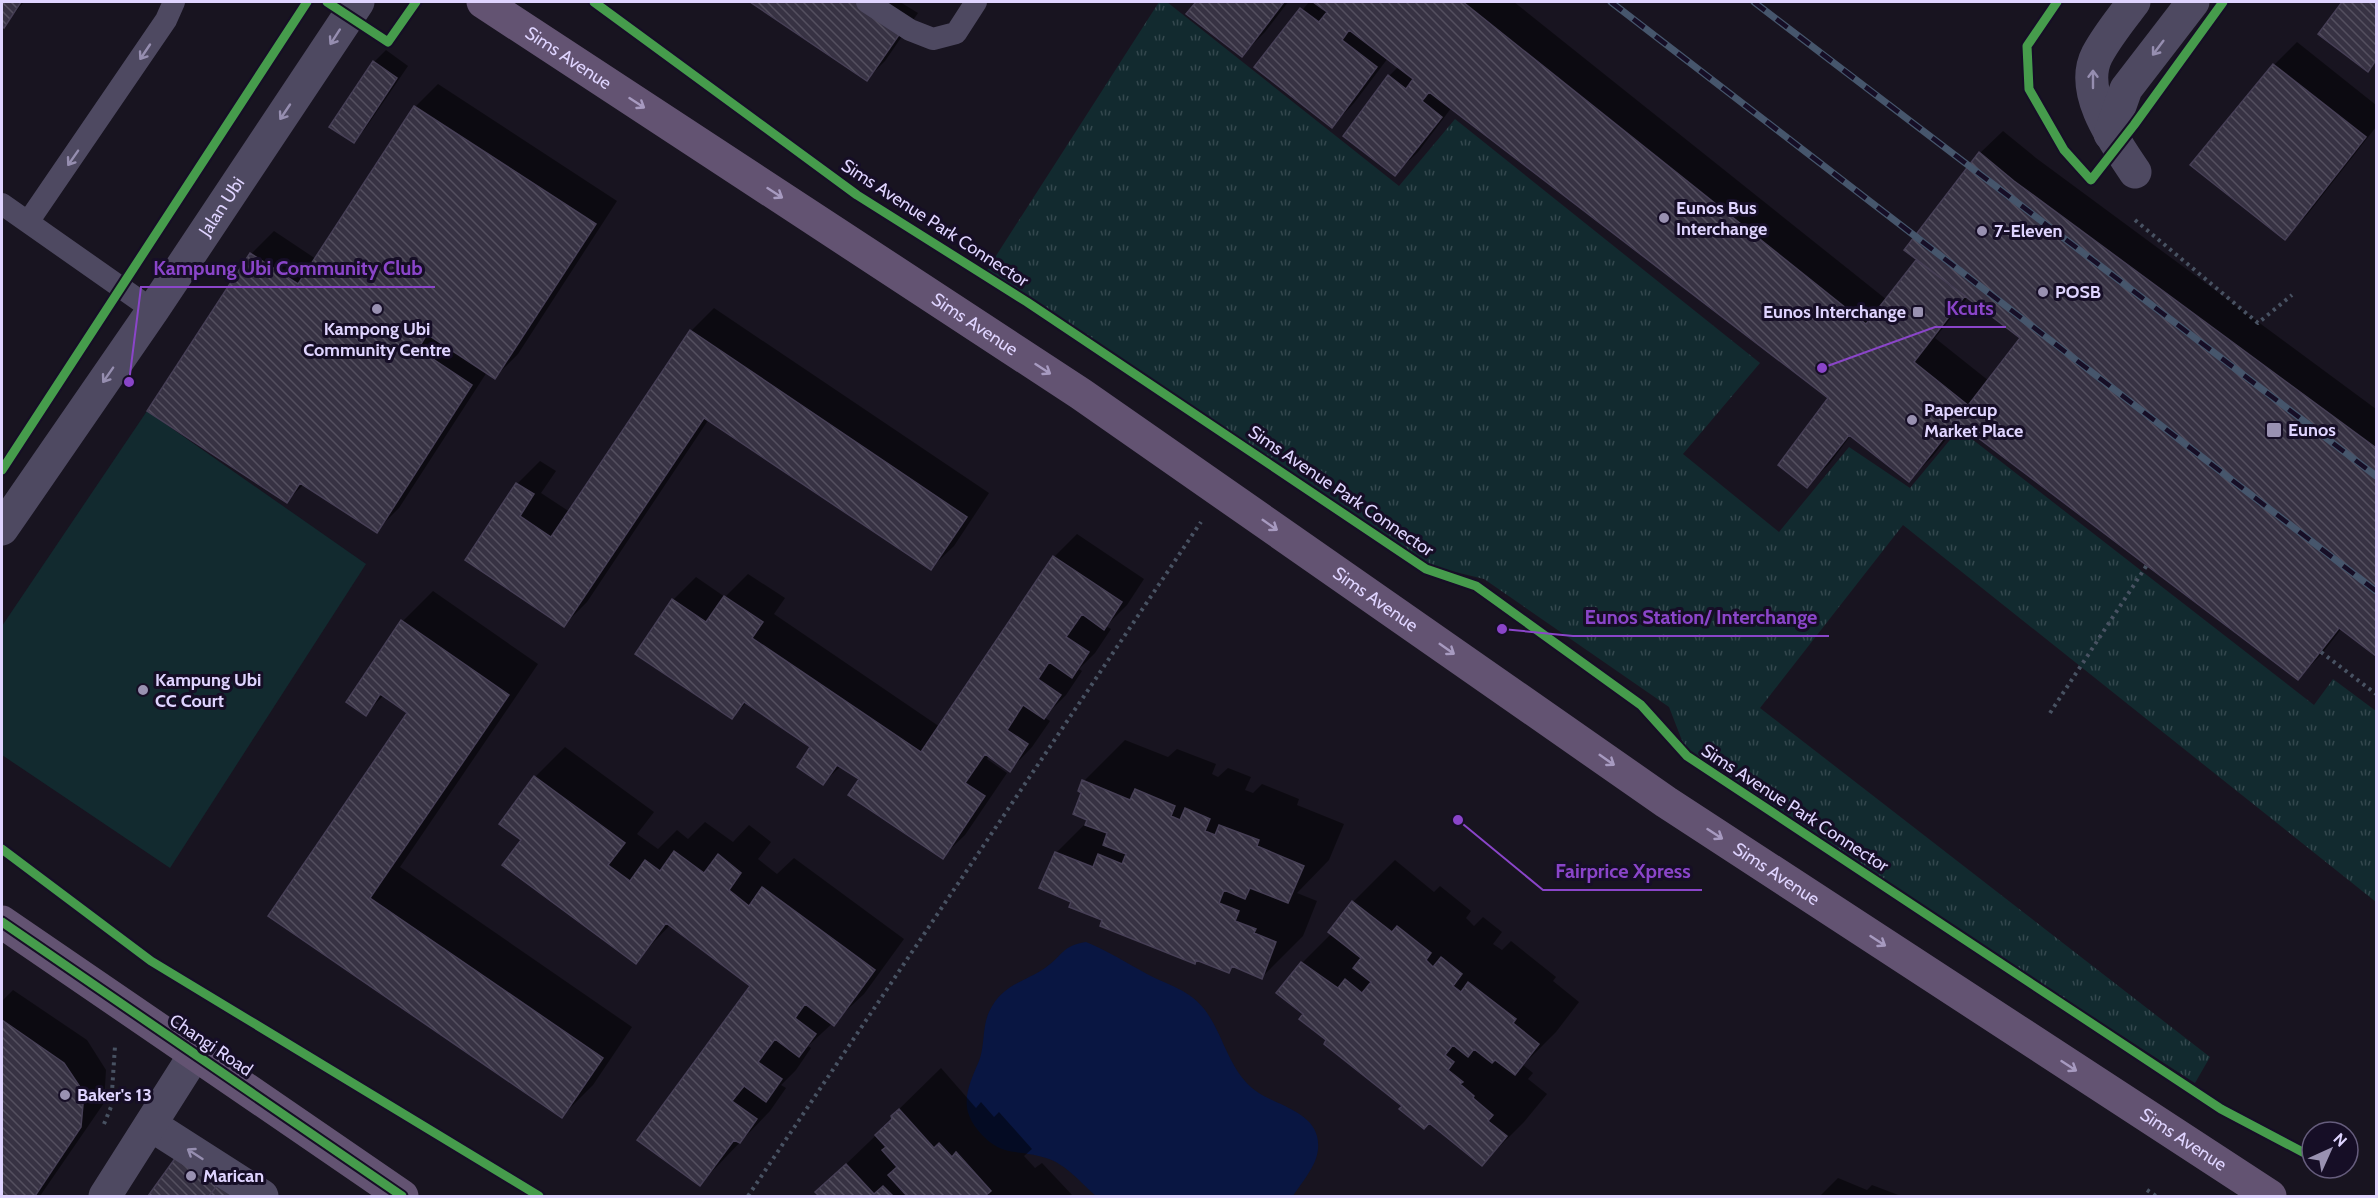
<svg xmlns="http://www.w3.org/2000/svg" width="2378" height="1198" font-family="Cabin,sans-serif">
<defs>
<pattern id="grass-tufts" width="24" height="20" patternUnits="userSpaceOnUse" patternTransform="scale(1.5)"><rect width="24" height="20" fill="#122a2f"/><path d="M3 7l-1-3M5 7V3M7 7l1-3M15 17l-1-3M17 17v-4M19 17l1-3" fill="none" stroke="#34484e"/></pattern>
<pattern id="building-back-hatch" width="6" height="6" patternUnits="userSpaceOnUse" patternTransform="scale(1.5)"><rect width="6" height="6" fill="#373243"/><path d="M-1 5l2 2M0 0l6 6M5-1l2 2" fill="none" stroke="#544f5f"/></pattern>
</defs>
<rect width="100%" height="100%" fill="#181420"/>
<!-- grass -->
<path fill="url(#grass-tufts)" d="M1159 2H1167L1399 186 1455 119 1760 363 1683 454 1779 532 1849 447 1910 488 1959 429 2314 705 2333 679 2376 711V902L1903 525 1760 708 2210 1057 2195 1083 1688 756 1669 707 1484 579 1439 568 1421 560 985 273Z"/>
<!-- garden -->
<path fill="#122a2f" d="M147 411 366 564 170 868 2 755V626Z"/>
<!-- water -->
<path fill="#091642" d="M1086 942C1108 951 1127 963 1147 974 1168 985 1190 990 1205 1010 1223 1034 1228 1067 1252 1088 1270 1104 1310 1109 1317 1136 1323 1160 1305 1177 1293 1196H1096C1081 1183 1066 1164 1046 1158 1016 1148 1001 1159 977 1129 958 1105 969 1085 979 1061 985 1046 982 1027 989 1012 1002 984 1023 983 1045 968 1064 955 1061 946 1086 942Z"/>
<!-- shadow -->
<path fill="#0007" fill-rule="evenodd" d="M2 2H24L4 26 2 24Z
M753 2H900L918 13 885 61 867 79Z
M1198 2H1288L1265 32 1242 55 1188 14Z
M1309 2H1514L1887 300 1918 259 1980 153 2003 131 2036 158 2376 409V654L2342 628 2320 656 2298 678 1960 422 1932 457 1909 480 1851 435 1830 463 1807 486 1831 398 1452 107 1418 152 1395 174 1389 76 1399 66 1388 58 1354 103 1332 126 1256 67ZM1968 297 2022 338 1989 381 1935 338Z
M2344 2H2376V61L2368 70 2320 34Z
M2297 42 2376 105V127L2307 215 2285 238 2274 65Z
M386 50 408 66 365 129 353 141 374 62Z
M438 84 617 201 518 354 495 377 487 372 399 508 376 531 304 484 287 501 149 411 251 254 274 231 316 259 415 107Z
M714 308 989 493 954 546 931 568 709 419 587 602 564 625 467 559 517 484 540 461 556 471 541 493 570 512 691 331Z
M1077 534 1144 579 1127 605 1106 626 1111 629 1095 653 1079 669 1082 671 1066 695 1044 717 1050 721 1032 747 1010 770 990 755 987 759 1007 773 965 835 942 857 861 779 841 766 823 783 812 747 747 702 732 717 673 600 696 577 725 597 748 574 785 598 774 614 940 727 1054 557Z
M433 591 538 664 400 867 632 1027 593 1085 562 1116 270 915 409 712 384 695 365 714 403 621Z
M1125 740 1168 757 1177 749 1216 764 1212 774 1218 777 1228 768 1251 777 1245 790 1253 793 1262 784 1299 799 1297 805 1344 824 1329 860 1297 893 1317 901 1303 936 1262 977 1234 966 1228 971 1198 959 1194 963 1104 919 1074 901 1056 853 1090 819 1083 792 1084 781Z
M565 747 654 812 637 834 658 849 677 830 688 839 705 822 733 842 749 825 771 842 758 859 777 874 794 858 904 939 864 994 808 1046 811 1048 796 1070 781 1085 786 1088 770 1111 700 1184 752 985 670 925 635 962 523 840 535 777Z
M1395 860 1434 892 1440 886 1471 911 1466 918 1474 926 1483 917 1502 932 1493 944 1502 950 1511 941 1556 977 1553 981 1579 1002 1556 1032 1523 1065 1533 1073 1528 1079 1547 1094 1524 1122 1482 1164 1328 1040 1305 1014 1302 963 1332 933 1330 931 1353 902Z
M13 990 87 1040 106 1070 104 1103 40 1196H2V1001Z
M941 1068 976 1108 981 1102 994 1117 999 1112 1032 1149 1024 1156 1035 1168 1042 1163 1073 1196H821L817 1192 894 1118 892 1116Z
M182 1151 275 1196H150Z
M1838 1178 1867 1190 1872 1185 1901 1196H1820Z"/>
<!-- building -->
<path fill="url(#building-back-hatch)" stroke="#463f55" stroke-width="1.5" d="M2 2H21L4 28 2 26Z
M750 2H857L901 32 867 81Z
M1196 2H1284L1242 57 1186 14Z
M1313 2H1463L1866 324 1916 260 1965 296 1914 362 1969 406 1909 482 1849 435 1807 488 1778 465 1828 398 1429 92 1422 101 1442 117 1395 176 1343 136 1388 75 1406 89 1413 79 1349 30 1342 40 1377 67 1332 128 1254 67 1300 8 1319 22 1327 12Z
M2342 2H2376V60L2368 72 2318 34Z
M373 61 397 78 354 143 329 127Z
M2273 64 2366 137 2285 240 2190 165Z
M414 106 596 224 495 379 427 334 418 349 472 385 377 533 300 483 287 503 147 411 250 253 298 284Z
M1979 152 2014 181 2376 448V656L2339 628 2298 680 1956 421 2020 338 1904 250Z
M690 330 967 517 931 570 704 418 564 627 465 560 516 483 534 494 520 516 551 537Z
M1053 556 1122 602 1104 630 1082 614 1066 637 1089 652 1072 678 1049 662 1038 679 1061 695 1044 719 1023 705 1007 730 1028 744 1010 772 985 754 965 783 985 796 943 859 848 795 859 779 837 765 823 785 797 767 810 747 744 702 732 719 635 654 672 599 706 622 724 596 763 622 752 638 921 752Z
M401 620 509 695 370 898 603 1058 562 1118 268 916 407 713 380 694 366 716 346 702Z
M534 776 625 843 608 865 630 881 645 860 660 871 674 851 704 873 718 854 741 873 729 890 749 906 762 887 875 970 834 1026 805 1004 795 1018 816 1034 799 1057 775 1039 758 1062 782 1079 766 1102 744 1086 732 1101 757 1119 740 1143 734 1140 700 1186 637 1140 750 986 666 923 636 964 502 865 521 840 499 824Z
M1082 780 1130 800 1135 789 1175 806 1171 816 1180 820 1185 808 1210 819 1205 831 1215 835 1219 825 1259 840 1257 846 1304 866 1288 903 1250 888 1245 899 1224 890 1219 903 1239 911 1235 921 1256 929 1254 933 1276 942 1262 979 1232 966 1229 973 1196 960 1195 964 1100 926 1102 920 1069 907 1071 902 1039 888 1055 852 1093 867 1098 854 1122 864 1126 854 1103 845 1107 833 1085 825 1087 820 1073 814 1081 793 1078 791Z
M1352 901 1392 932 1397 926 1431 953 1426 960 1433 967 1441 957 1462 974 1453 986 1461 992 1468 982 1516 1019 1513 1023 1539 1044 1515 1075 1495 1060 1492 1063 1474 1049 1468 1057 1453 1045 1445 1055 1454 1062 1448 1070 1463 1082 1460 1084 1474 1096 1473 1098 1493 1115 1488 1121 1507 1136 1482 1166 1429 1123 1424 1129 1399 1109 1402 1106 1324 1044 1326 1040 1299 1019 1303 1014 1276 993 1301 962 1338 988 1345 979 1362 993 1371 982 1353 968 1361 958 1328 932Z
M2 1020 64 1063 84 1093 81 1127 35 1196H2Z
M899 1109 934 1148 939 1143 952 1157 956 1152 991 1191 985 1196H907L888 1175 897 1167 882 1150 886 1147 875 1135 892 1119 891 1116Z
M181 1150 222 1179 209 1196H148Z
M846 1164 874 1194 883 1186 893 1196H819L815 1192Z
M222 1179 247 1196H209Z"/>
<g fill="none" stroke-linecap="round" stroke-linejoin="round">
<!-- path -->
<path stroke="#485262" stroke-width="4" stroke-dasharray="3 4.5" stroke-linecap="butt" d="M2135 220 2258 323 2292 295
M2321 652 2376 694
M2050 713 2147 565
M104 1124 111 1107 115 1046
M2147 1190 2156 1196
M748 1196 1201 522"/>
<!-- service -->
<path stroke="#4e4961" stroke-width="22" d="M867 2 910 30 933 39 956 33 976 2
M2 204 153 310
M28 222 166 20 174 2"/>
<!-- minor -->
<g stroke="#4e4961" stroke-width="33">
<path d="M2134 2C2121 19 2107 36 2097 55 2078 92 2115 142 2135 172"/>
<path d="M2110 134 2126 89 2193 2"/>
<path id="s1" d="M2 529 153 310 358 2"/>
<path d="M151 1125 262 1196"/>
<path d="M105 1196 195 1054"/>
</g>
<!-- primary -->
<g stroke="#635372" stroke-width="33">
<path id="s2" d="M483 2 1081 394 1666 802 2270 1196"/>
<path d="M2 922 402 1196"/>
</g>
<!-- rail casing -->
<g stroke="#46566c" stroke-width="7">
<path id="rail" d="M1611 2 2376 591
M1754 2 2376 476"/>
</g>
<!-- rail -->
<use href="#rail" stroke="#160e26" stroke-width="4.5" stroke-dasharray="14" stroke-linecap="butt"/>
<!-- cycleway casing -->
<g stroke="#160e26" stroke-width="13">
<path id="cycleway" d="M327 2 388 42 416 2
M594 2 857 195 1027 302 1426 569 1476 586 1641 705 1687 756 2221 1109 2312 1157
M2057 2 2027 46 2029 89 2064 150 2091 180 2134 125 2223 2
M2 470 307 2
M2 849 151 961 539 1196
M2 922 402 1196"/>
</g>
<!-- cycleway -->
<use href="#cycleway" stroke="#469c4c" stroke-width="9"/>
</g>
<!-- one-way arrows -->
<defs><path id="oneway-shaft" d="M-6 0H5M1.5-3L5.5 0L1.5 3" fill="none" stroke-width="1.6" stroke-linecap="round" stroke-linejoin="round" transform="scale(1.5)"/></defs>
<g stroke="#968eb0">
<use href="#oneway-shaft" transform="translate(335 37) rotate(123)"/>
<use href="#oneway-shaft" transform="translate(2158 48) rotate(127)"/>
<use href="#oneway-shaft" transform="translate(145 52) rotate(124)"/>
<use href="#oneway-shaft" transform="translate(2093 79) rotate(-90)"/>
<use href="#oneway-shaft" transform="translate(285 112) rotate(124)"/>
<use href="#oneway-shaft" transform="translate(73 158) rotate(125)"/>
<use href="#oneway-shaft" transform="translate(108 375) rotate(125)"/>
<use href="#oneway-shaft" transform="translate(195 1154) rotate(-147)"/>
</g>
<g stroke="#a79ac0">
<use href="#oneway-shaft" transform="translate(637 103) rotate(33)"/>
<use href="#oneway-shaft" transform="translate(775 193) rotate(33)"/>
<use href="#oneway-shaft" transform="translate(1043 369) rotate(33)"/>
<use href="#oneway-shaft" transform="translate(1270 525) rotate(35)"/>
<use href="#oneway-shaft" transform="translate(1447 649) rotate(35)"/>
<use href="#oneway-shaft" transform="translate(1607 760) rotate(35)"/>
<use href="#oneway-shaft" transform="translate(1715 834) rotate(33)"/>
<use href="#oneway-shaft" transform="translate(1878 941) rotate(33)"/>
<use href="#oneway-shaft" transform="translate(2069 1066) rotate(33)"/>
</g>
<!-- markers -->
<g fill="#9991b1" stroke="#160e26" stroke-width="2">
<circle cx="1664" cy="218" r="6"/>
<circle cx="1982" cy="231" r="6"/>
<circle cx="2043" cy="292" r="6"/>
<circle cx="377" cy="309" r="6"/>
<rect x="1912" y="306" width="12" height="12" rx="3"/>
<circle cx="1912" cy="420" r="6"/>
<rect x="2266" y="422" width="16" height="16" rx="3"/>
<circle cx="143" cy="690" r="6"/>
<circle cx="65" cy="1095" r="6"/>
<circle cx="191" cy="1176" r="6"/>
</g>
<g text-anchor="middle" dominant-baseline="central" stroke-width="6" stroke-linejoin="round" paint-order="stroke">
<!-- street labels -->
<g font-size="18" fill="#dfd4ff" stroke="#160e26">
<text stroke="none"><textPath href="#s2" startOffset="102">Sims Avenue</textPath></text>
<text stroke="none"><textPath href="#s1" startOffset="390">Jalan Ubi</textPath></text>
<text transform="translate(935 223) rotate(33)">Sims Avenue Park Connector</text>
<text stroke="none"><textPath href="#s2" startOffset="588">Sims Avenue</textPath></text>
<text transform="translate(1341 491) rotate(34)">Sims Avenue Park Connector</text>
<text stroke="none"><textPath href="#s2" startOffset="1074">Sims Avenue</textPath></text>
<text transform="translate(1795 808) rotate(33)">Sims Avenue Park Connector</text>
<text stroke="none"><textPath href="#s2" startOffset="1560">Sims Avenue</textPath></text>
<text transform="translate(211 1045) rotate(34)">Changi Road</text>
<text stroke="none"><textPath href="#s2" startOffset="2046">Sims Avenue</textPath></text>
</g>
<!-- poi labels -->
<g font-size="18" font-weight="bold" fill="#dfd4ff" stroke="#160e26" text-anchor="start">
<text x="1676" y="208">Eunos Bus<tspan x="1676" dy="21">Interchange</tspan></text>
<text x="1994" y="231">7-Eleven</text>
<text x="2055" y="292">POSB</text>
<text x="1906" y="312" text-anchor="end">Eunos Interchange</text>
<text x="377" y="329" text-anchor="middle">Kampong Ubi<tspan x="377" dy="21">Community Centre</tspan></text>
<text x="1924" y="410">Papercup<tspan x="1924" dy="21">Market Place</tspan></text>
<text x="2288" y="430">Eunos</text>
<text x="155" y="680">Kampung Ubi<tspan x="155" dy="21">CC Court</tspan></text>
<text x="77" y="1095">Baker's 13</text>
<text x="203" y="1176">Marican</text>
</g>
</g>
<!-- callouts -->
<path fill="none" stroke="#8a45c9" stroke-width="2" d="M129 382L141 287H435M1822 368L1935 327H2006M1502 629L1573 636H1829M1458 820L1543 890H1702"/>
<g fill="#8a45c9" stroke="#160e26" stroke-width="2">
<circle cx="129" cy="382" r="6"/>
<circle cx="1822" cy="368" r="6"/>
<circle cx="1502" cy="629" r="6"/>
<circle cx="1458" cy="820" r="6"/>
</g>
<g font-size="20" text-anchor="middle" font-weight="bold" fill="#8a45c9" stroke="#160e26" stroke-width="6" stroke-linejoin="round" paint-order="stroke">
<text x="288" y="275">Kampung Ubi Community Club</text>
<text x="1970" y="315">Kcuts</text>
<text x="1701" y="624">Eunos Station/ Interchange</text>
<text x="1623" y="878">Fairprice Xpress</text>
</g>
<!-- border -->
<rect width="2378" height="1198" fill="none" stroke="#dfd4ff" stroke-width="6"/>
<!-- north arrow -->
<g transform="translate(2330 1150) rotate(45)"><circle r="28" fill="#160e26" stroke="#665d7d" stroke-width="1.5"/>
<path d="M0-4.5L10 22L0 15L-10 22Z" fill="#9991b1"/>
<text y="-9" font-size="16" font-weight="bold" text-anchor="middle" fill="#dfd4ff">N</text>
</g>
</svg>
